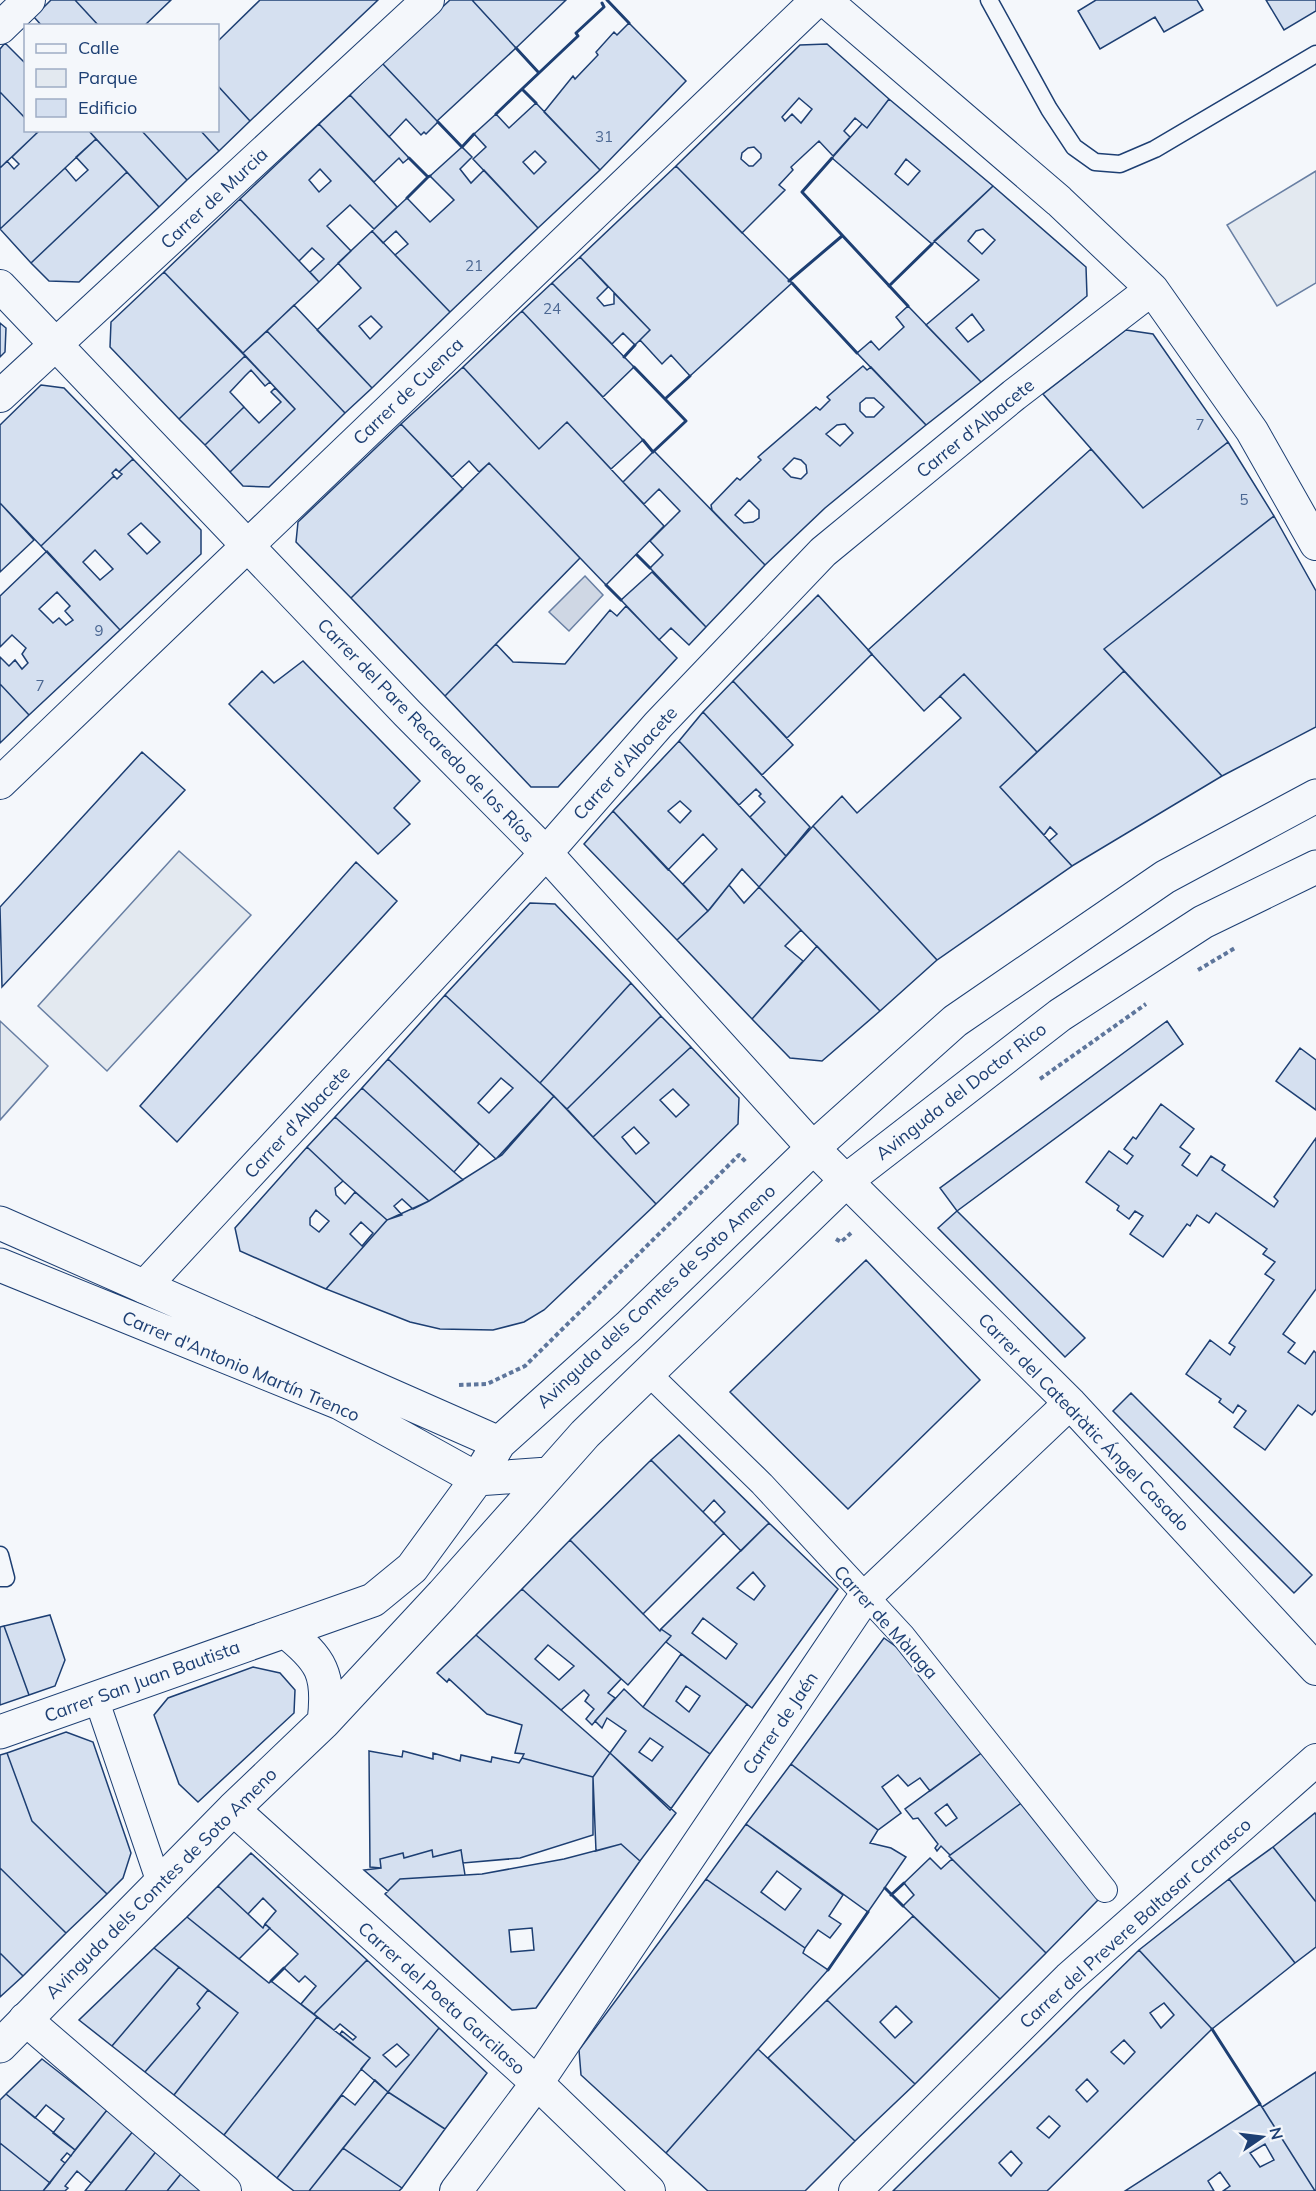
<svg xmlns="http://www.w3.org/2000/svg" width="1316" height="2191" font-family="Mulish,sans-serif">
<rect width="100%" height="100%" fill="#f4f7fb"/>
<!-- green -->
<path fill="#e3e9f0" stroke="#687fa3" stroke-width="1.5" d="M1316 171V283L1277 306 1227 225Z
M179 851 251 915 107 1071 38 1006Z
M0 1021 48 1066 0 1120Z"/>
<!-- water -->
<path fill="#cfd7e4" stroke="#687fa3" stroke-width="1.5" d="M585 576 603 595 569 631 549 612Z"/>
<!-- building -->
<path fill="#d5e0f0" stroke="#1d3f73" stroke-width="1.5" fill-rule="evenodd" d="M51 0H75L99 26H42L34 17Z
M75 0H171L144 26H99Z
M260 0H378L250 121 218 86V41Z
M450 0H472L516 48 437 121 382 63Z
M472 0H566L516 48Z
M1096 0H1197L1203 10 1164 32 1155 17 1100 49 1078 11Z
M1266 0H1316V11L1284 30Z
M629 23 686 81 600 170 544 112 573 76 575 79 598 55 596 52 614 32 617 35Z
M5 43 26 64V119L0 92V49Z
M827 44 889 99 867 128 855 118 844 131 850 137 833 156 819 141 791 167 793 170 779 185 785 190 742 233 676 166 800 45ZM799 98 812 109 801 123 792 114 785 121 782 117ZM754 147 761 154V158L753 166H749L741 159 742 153 748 148Z
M382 63 438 122 426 134 424 132 421 135 406 119 389 137 350 95Z
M218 86 250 121 219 151 200 130H218Z
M0 92 26 119V130L38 132 0 168Z
M350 95 409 158 403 163 399 158 374 182 319 124Z
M889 99 993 186 932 244 832 158 862 124 867 128ZM906 159 920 171 908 185 895 174Z
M536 103 600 170 538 228 473 159 486 147 474 134 496 114 509 128ZM535 151 546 162 534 174 523 162Z
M319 124 397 207 374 229 350 205 327 226 351 251 319 282 310 272 324 259 312 248 299 261 240 199ZM320 169 331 181 319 192 309 180Z
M40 130H88L96 139 0 229V168L7 161 14 169 19 164 12 157Z
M88 130H141L187 180 159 207Z
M141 130H200L219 151 187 180Z
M96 139 127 172 31 263 0 229 65 168 76 181 88 170 76 157Z
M462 147 472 157 460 169 471 183 484 170 538 228 450 312 395 255 408 244 396 231 383 243 372 231 407 198 430 222 454 200 430 176Z
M676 166 792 283 690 376 671 355 662 364 640 340 650 330 580 257Z
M127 172 159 207 79 282 49 281 31 263Z
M993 186 1086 267 1087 296 981 382 926 325 979 280 934 241ZM983 229 995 240 982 254 968 241 976 231ZM972 314 984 330 968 342 956 328Z
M240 199 319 282 243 353 164 272Z
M372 231 450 312 372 388 317 330 361 288 338 263ZM371 316 382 327 370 339 359 326Z
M580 257 608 287 597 298 604 306 614 304V293L650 330 635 345 623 333 612 344 552 283Z
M164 272 245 356 179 419 110 347 111 322Z
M552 283 634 367 603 397 522 311Z
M294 305 372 388 345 413 267 331Z
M908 306 981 382 926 425 857 353 871 341 879 350 904 327 896 317Z
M522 311 643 440 611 469 567 422 539 449 463 367Z
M0 323 6 328 5 352 0 357Z
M1126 330 1153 334 1228 442 1143 508 1043 394Z
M267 331 345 413 269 487 243 486 230 472 295 409 243 353Z
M245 356 270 382 265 386 251 370 245 376 230 392 244 407 205 445 179 419Z
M863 366 867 370 871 367 926 425 825 508 765 565 712 510 711 505 737 478 740 480 761 460 758 457 816 407 820 410 830 400 827 397ZM866 398H874L884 407 874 417H866L860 411V403ZM845 424 853 433 840 446 826 434 837 425ZM794 458 801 460 806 465 807 473 801 479 791 477 783 469ZM749 500 759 510V518L753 522 744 523 735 515Z
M463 367 539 449 567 422 664 526 606 585 489 463 479 472 469 461 452 477 401 424Z
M41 385 64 388 133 459 119 472 116 469 112 473 114 476 41 546 0 503V425Z
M275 388 295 409 230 472 205 445 244 407 259 423 281 402 271 392Z
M401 424 463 489 351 598 296 542 298 522Z
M1228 442 1274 516 1104 649 1124 671 1037 752 964 674 924 711 868 650 1091 449 1143 508Z
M654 451 765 565 706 627 650 568 663 555 650 541 680 511 659 489 644 504 623 482Z
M133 459 201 530V554L120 630 41 546 114 476 117 479 122 474 119 472ZM141 523 160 542 147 554 128 534ZM95 550 113 569 100 580 83 562Z
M489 463 580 558 445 696 351 598Z
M0 503 34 540 0 572Z
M1274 516 1316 591V727L1222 776 1104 649Z
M47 551 120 630 29 715 0 684V657L9 666 15 660 22 669 28 663 22 654 26 648 12 635 0 647V596ZM57 592 70 606 65 611 73 620 66 625 59 618 53 623 39 609Z
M652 572 706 627 689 645 671 628 659 640 621 600Z
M818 595 872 654 787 738 733 681Z
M626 606 677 658 558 787H531L445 696 496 644 513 662 565 664 610 610 617 616Z
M303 661 420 781 394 808 410 824 378 854 229 704 262 671 274 683Z
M1124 671 1222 776 1072 866 1049 841 1057 834 1050 827 1044 835 1000 787Z
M964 674 1037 752 1000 787 1072 866 937 960 813 826 842 796 857 813 961 718 940 696Z
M733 681 793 745 762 775 703 712Z
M0 684 29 715 0 743Z
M703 712 810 827 786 856 750 817 765 802 759 796 761 794 756 789 739 805 679 741Z
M679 741 786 856 759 887 742 869 708 911 683 884 717 849 703 834 668 870 613 811ZM680 801 691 811 680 823 668 811Z
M142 752 185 790 2 987 0 907Z
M613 811 708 911 677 940 584 844Z
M813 826 937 960 880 1011 759 887Z
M356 862 397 901 177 1142 140 1106Z
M729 885 744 903 759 887 801 930 785 946 803 961 752 1019 677 940 710 909Z
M530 903 555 904 631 983 540 1083 445 995Z
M817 946 880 1011 822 1061 790 1058 752 1019Z
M631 983 661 1016 567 1109 540 1083Z
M445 995 554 1096 496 1159 388 1059ZM501 1078 513 1088 489 1113 478 1103Z
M661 1016 691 1047 593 1137 567 1109Z
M1167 1021 1183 1044 957 1211 940 1188Z
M691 1047 739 1098 738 1124 656 1204 593 1137ZM673 1089 689 1105 676 1117 660 1100ZM634 1127 649 1143 636 1154 622 1137Z
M1300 1048 1316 1060V1110L1276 1081Z
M388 1059 479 1144 454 1172 362 1088Z
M362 1088 454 1172 463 1180 429 1201 335 1117Z
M554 1096 656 1204 544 1310 524 1322 493 1330 440 1329 410 1322 326 1289 387 1220 429 1201 502 1155Z
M1161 1104 1194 1129 1180 1147 1190 1154 1182 1165 1197 1176 1211 1156 1225 1165 1222 1170 1274 1207 1278 1201 1274 1197 1316 1138V1289L1283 1334 1295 1343 1288 1352 1305 1364 1314 1351 1316 1353V1410L1312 1415 1298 1405 1265 1450 1234 1427 1246 1411 1238 1405 1233 1413 1219 1402 1221 1399 1186 1374 1210 1340 1230 1355 1235 1347 1229 1343 1274 1280 1265 1274 1275 1262 1263 1254 1267 1249 1216 1213 1209 1223 1197 1215 1190 1226 1187 1224 1163 1257 1130 1234 1143 1216 1135 1211 1129 1219 1117 1210 1119 1206 1086 1182 1109 1151 1127 1164 1133 1156 1124 1149 1133 1137 1136 1139Z
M335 1117 429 1201 413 1209 402 1199 394 1206 402 1215 387 1220 343 1181 307 1147Z
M307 1147 343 1181 335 1188 336 1195 345 1204 355 1192 387 1220 326 1289 240 1251 235 1228ZM316 1210 329 1221 319 1232 310 1225V1218ZM361 1222 373 1233 362 1246 350 1234Z
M957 1211 1085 1338 1065 1357 938 1228Z
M866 1260 980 1380 848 1509 730 1392Z
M1131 1393 1312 1575 1294 1593 1113 1411Z
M679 1435 769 1523 741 1551 714 1523 725 1512 714 1500 703 1512 651 1460Z
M651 1460 724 1533 643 1614 570 1540Z
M769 1523 838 1589 752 1708 666 1642 671 1636 661 1629ZM753 1572 765 1586 754 1600 737 1588ZM703 1618 737 1644 726 1659 692 1633Z
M570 1540 660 1631 661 1629 671 1636 628 1685 522 1589Z
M522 1589 621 1679 608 1693 615 1698 592 1725 586 1719 594 1709 585 1701 589 1695 584 1690 561 1710 476 1635ZM548 1645 574 1666 559 1680 535 1659Z
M50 1615 65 1660 55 1686 29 1695 4 1626Z
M4 1626 29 1695 0 1705V1627Z
M476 1635 610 1753 593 1777 522 1758 524 1754 515 1753 522 1725 487 1714 449 1679 447 1682 437 1673Z
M884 1638 916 1661 984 1751 930 1791 920 1778 908 1786 898 1775 882 1787 901 1813 878 1830 791 1764Z
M681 1654 747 1704 710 1754 643 1707ZM686 1686 700 1696 689 1712 676 1701Z
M253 1667 280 1673 295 1690 294 1713 198 1802 179 1784 154 1715 168 1698Z
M624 1689 643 1707 710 1754 670 1810 610 1753 626 1731 607 1718 602 1728 595 1721ZM650 1738 663 1747 652 1761 639 1752Z
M66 1732 93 1742 131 1853 123 1878 107 1894 32 1821 7 1753Z
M369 1751 402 1757 403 1751 433 1759V1753L460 1761 461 1755 491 1762 492 1757 519 1763 522 1758 593 1777V1835L520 1858 463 1863 461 1850 433 1857 432 1850 404 1858 403 1853 380 1859 381 1868 370 1867Z
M984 1751 1024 1801 950 1855 941 1846 937 1851 935 1848 938 1844 918 1818 913 1819 905 1809ZM947 1804 957 1818 946 1826 935 1813Z
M7 1753 32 1821 107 1894 66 1933 0 1868V1755Z
M610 1753 676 1813 640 1861 621 1844 596 1851 593 1777Z
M791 1764 878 1830 870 1843 891 1848 906 1857 868 1912 746 1824Z
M1024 1801 1100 1898 1046 1953 949 1856Z
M1315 1813 1316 1815V1902L1273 1847Z
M746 1824 843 1895 829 1916 841 1924 830 1938 818 1930 805 1948 706 1879ZM777 1871 801 1889 785 1910 761 1892Z
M621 1844 640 1861 536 2008 512 2010 385 1894 400 1879 482 1874 564 1859ZM532 1928 534 1950 511 1952 509 1930Z
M1273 1847 1316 1902V1947L1295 1963 1229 1879Z
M432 1850 433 1857 461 1850 465 1875 400 1879 388 1891 364 1870 381 1868 380 1859 403 1853 404 1858Z
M251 1853 367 1960 314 2014 301 2004 316 1986 305 1976 299 1982 284 1968 298 1954 265 1924 276 1911 263 1898 248 1914 218 1886Z
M930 1858 941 1869 952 1859 1046 1953 1000 1999 903 1906 914 1895 904 1883Z
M0 1868 66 1933 23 1976 0 1953Z
M706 1879 805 1948 803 1953 828 1970 666 2153 581 2075 579 2050Z
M1229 1879 1295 1963 1212 2029 1139 1950Z
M218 1886 263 1928 265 1924 270 1928 239 1959 187 1917Z
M913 1916 1000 1999 915 2084 827 2000ZM896 2006 912 2022 895 2038 880 2022Z
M187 1917 269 1983 271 1981 317 2017 224 2135 174 2095 238 2013 154 1948Z
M154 1948 179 1967 112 2046 79 2020Z
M1139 1950 1212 2029 1047 2191H893ZM1164 2003 1174 2015 1161 2028 1150 2013ZM1124 2040 1135 2052 1124 2064 1111 2052ZM1087 2079 1098 2091 1087 2102 1076 2090ZM1049 2116 1060 2126 1049 2138 1037 2128ZM1011 2151 1022 2163 1011 2176 999 2163Z
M0 1953 23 1976 0 1997Z
M367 1960 439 2028 388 2092 361 2069 370 2058 340 2034 342 2031 353 2040 356 2037 340 2024 334 2030 314 2014ZM397 2044 409 2055 396 2067 383 2055Z
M179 1967 208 1990 197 2004 200 2008 145 2072 112 2046Z
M208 1990 238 2013 174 2095 145 2072 200 2008 197 2004Z
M827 2000 915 2084 855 2141 768 2058Z
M317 2017 370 2058 277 2178 224 2135Z
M439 2028 487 2073 445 2129 388 2092Z
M758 2049 855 2141 805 2191H708L666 2153Z
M42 2059 107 2110 75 2150 53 2133 64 2119 46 2105 35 2118 6 2094Z
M1316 2072V2191H1315L1262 2107Z
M375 2080 388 2092 309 2191H294L277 2178 342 2095 355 2105Z
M388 2092 445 2129 402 2188 343 2148Z
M6 2094 75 2150 71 2156 67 2153 61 2160 65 2163 50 2183 0 2143V2100Z
M1260 2104 1315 2191H1223L1230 2186 1220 2172 1208 2181 1214 2191H1125ZM1265 2144 1274 2160 1260 2167 1250 2153Z
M107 2110 134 2130 91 2183 77 2171 65 2186 68 2188 65 2191H43Z
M134 2130 158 2149 125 2191H85Z
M0 2143 50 2183 43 2191H0Z
M343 2148 402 2188 399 2191H309Z
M158 2149 184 2170 167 2191H125Z
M184 2170 206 2191H167Z"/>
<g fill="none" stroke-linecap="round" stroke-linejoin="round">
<!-- service casing -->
<g stroke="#1d3f73" stroke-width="19">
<path id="service" d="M989 0 1049 109 1074 147 1095 162 1120 164 1155 149 1316 54
M0 1555 6 1578H0"/>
</g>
<!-- pedestrian casing -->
<g stroke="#1d3f73" stroke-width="26">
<path id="pedestrian" d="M647 1372 762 1484 903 1636 1105 1890
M96 1698 159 1883"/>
</g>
<!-- minor casing -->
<g stroke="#1d3f73" stroke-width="34">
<path id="minor" d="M825 0 1059 201 1152 289 1252 431 1316 544
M0 28 29 0
M0 286 407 713 546 853 813 1148 1070 1403 1316 1669
M0 396 428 0
M0 783 817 0
M144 1287 546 853 658 725 823 552 1014 395 1152 289
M233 1809 537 2083 649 2191
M25 2019 225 2191
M456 2191 537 2083 864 1598 1070 1403
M855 2191 1069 1978 1316 1760"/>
</g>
<!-- tertiary casing -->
<g stroke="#1d3f73" stroke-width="35">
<path id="tertiary" d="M0 1223 499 1443
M0 1265 340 1403 477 1479 548 1474
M285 1631C322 1660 330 1674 324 1722
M0 1732 373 1600 412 1568 477 1479 499 1443 629 1326 813 1148 955 1021 1165 877 1316 796
M0 2046 233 1809 324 1722 443 1594 585 1434 847 1180 1060 1015 1203 922 1316 867"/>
</g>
<!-- path -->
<path stroke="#5e769c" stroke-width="4" stroke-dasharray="4.5 3" stroke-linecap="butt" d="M1198 970 1235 948
M1040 1079 1146 1004
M836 1239 841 1242 851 1233
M459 1385 487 1384 525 1366 739 1155 747 1163"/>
<!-- service -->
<use href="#service" stroke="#f4f7fb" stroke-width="16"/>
<!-- pedestrian -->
<use href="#pedestrian" stroke="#f4f7fb" stroke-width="24"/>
<!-- minor -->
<use href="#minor" stroke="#f4f7fb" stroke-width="32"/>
<!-- tertiary -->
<use href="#tertiary" stroke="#f4f7fb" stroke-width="33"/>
<!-- wall -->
<path stroke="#1d3f73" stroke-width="3" d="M607 0 629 23
M516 48 539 73
M522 89 578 36 576 33 604 7 602 3
M496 114 522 89 536 103
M438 122 462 147 474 134
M409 158 428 177 430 176
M832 158 802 192 908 306
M407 198 428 177
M789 281 842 236
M792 283 857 353
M889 286 932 244
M624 357 635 345
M634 367 665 399 690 376
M643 440 653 452
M654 451 686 421 665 399
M637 555 650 568
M606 585 621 600
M885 1888 903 1906
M891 1895 904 1883
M828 1970 868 1912
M271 1981 284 1968
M1212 2029 1260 2104"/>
</g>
<g text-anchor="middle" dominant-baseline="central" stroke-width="4.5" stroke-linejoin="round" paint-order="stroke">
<!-- number labels -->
<g font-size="15" fill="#4b6792">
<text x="604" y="136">31</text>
<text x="474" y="265">21</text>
<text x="552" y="308">24</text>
<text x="1200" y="424">7</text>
<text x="1244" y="499">5</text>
<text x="99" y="630">9</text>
<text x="40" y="685">7</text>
</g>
<!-- street labels -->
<g font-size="18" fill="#1d3f73" stroke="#f4f7fb">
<text transform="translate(214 198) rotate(-43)">Carrer de Murcia</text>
<text transform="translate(408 391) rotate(-44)">Carrer de Cuenca</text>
<text transform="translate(975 428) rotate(-39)">Carrer d'Albacete</text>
<text transform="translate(426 730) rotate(46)">Carrer del Pare Recaredo de los Ríos</text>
<text transform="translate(625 763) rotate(-48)">Carrer d'Albacete</text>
<text transform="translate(961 1091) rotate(-38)">Avinguda del Doctor Rico</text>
<text transform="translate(297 1122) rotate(-47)">Carrer d'Albacete</text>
<text transform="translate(656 1296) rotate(-43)">Avinguda dels Comtes de Soto Ameno</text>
<text transform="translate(241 1366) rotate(23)">Carrer d'Antonio Martín Trenco</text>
<text transform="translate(1084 1422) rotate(46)">Carrer del Catedràtic Ángel Casado</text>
<text transform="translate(886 1622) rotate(48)">Carrer de Màlaga</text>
<text transform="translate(142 1681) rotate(-20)">Carrer San Juan Bautista</text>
<text transform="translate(780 1723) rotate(-56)">Carrer de Jaén</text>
<text transform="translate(161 1883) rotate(-45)">Avinguda dels Comtes de Soto Ameno</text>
<text transform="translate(1135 1923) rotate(-42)">Carrer del Prevere Baltasar Carrasco</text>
<text transform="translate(442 1998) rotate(42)">Carrer del Poeta Garcilaso</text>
</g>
</g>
<!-- legend -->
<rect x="24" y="24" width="195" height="108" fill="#f4f7fb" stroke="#9eadc5" stroke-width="1.5"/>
<rect x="36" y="44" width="30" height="9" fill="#f4f7fb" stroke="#9eadc5" stroke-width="1.5"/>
<text x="78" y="54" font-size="18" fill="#1d3f73">Calle</text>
<rect x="36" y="69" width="30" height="18" fill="#e3e9f0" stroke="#9eadc5" stroke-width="1.5"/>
<text x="78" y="84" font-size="18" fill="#1d3f73">Parque</text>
<rect x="36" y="99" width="30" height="18" fill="#d5e0f0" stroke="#9eadc5" stroke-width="1.5"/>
<text x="78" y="114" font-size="18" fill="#1d3f73">Edificio</text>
<!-- north arrow -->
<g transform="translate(1262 2137) rotate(76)" stroke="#f4f7fb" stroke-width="4.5" paint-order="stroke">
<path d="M0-4.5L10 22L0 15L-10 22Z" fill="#1d3f73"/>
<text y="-9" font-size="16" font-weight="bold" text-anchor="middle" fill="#1d3f73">N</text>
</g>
</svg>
